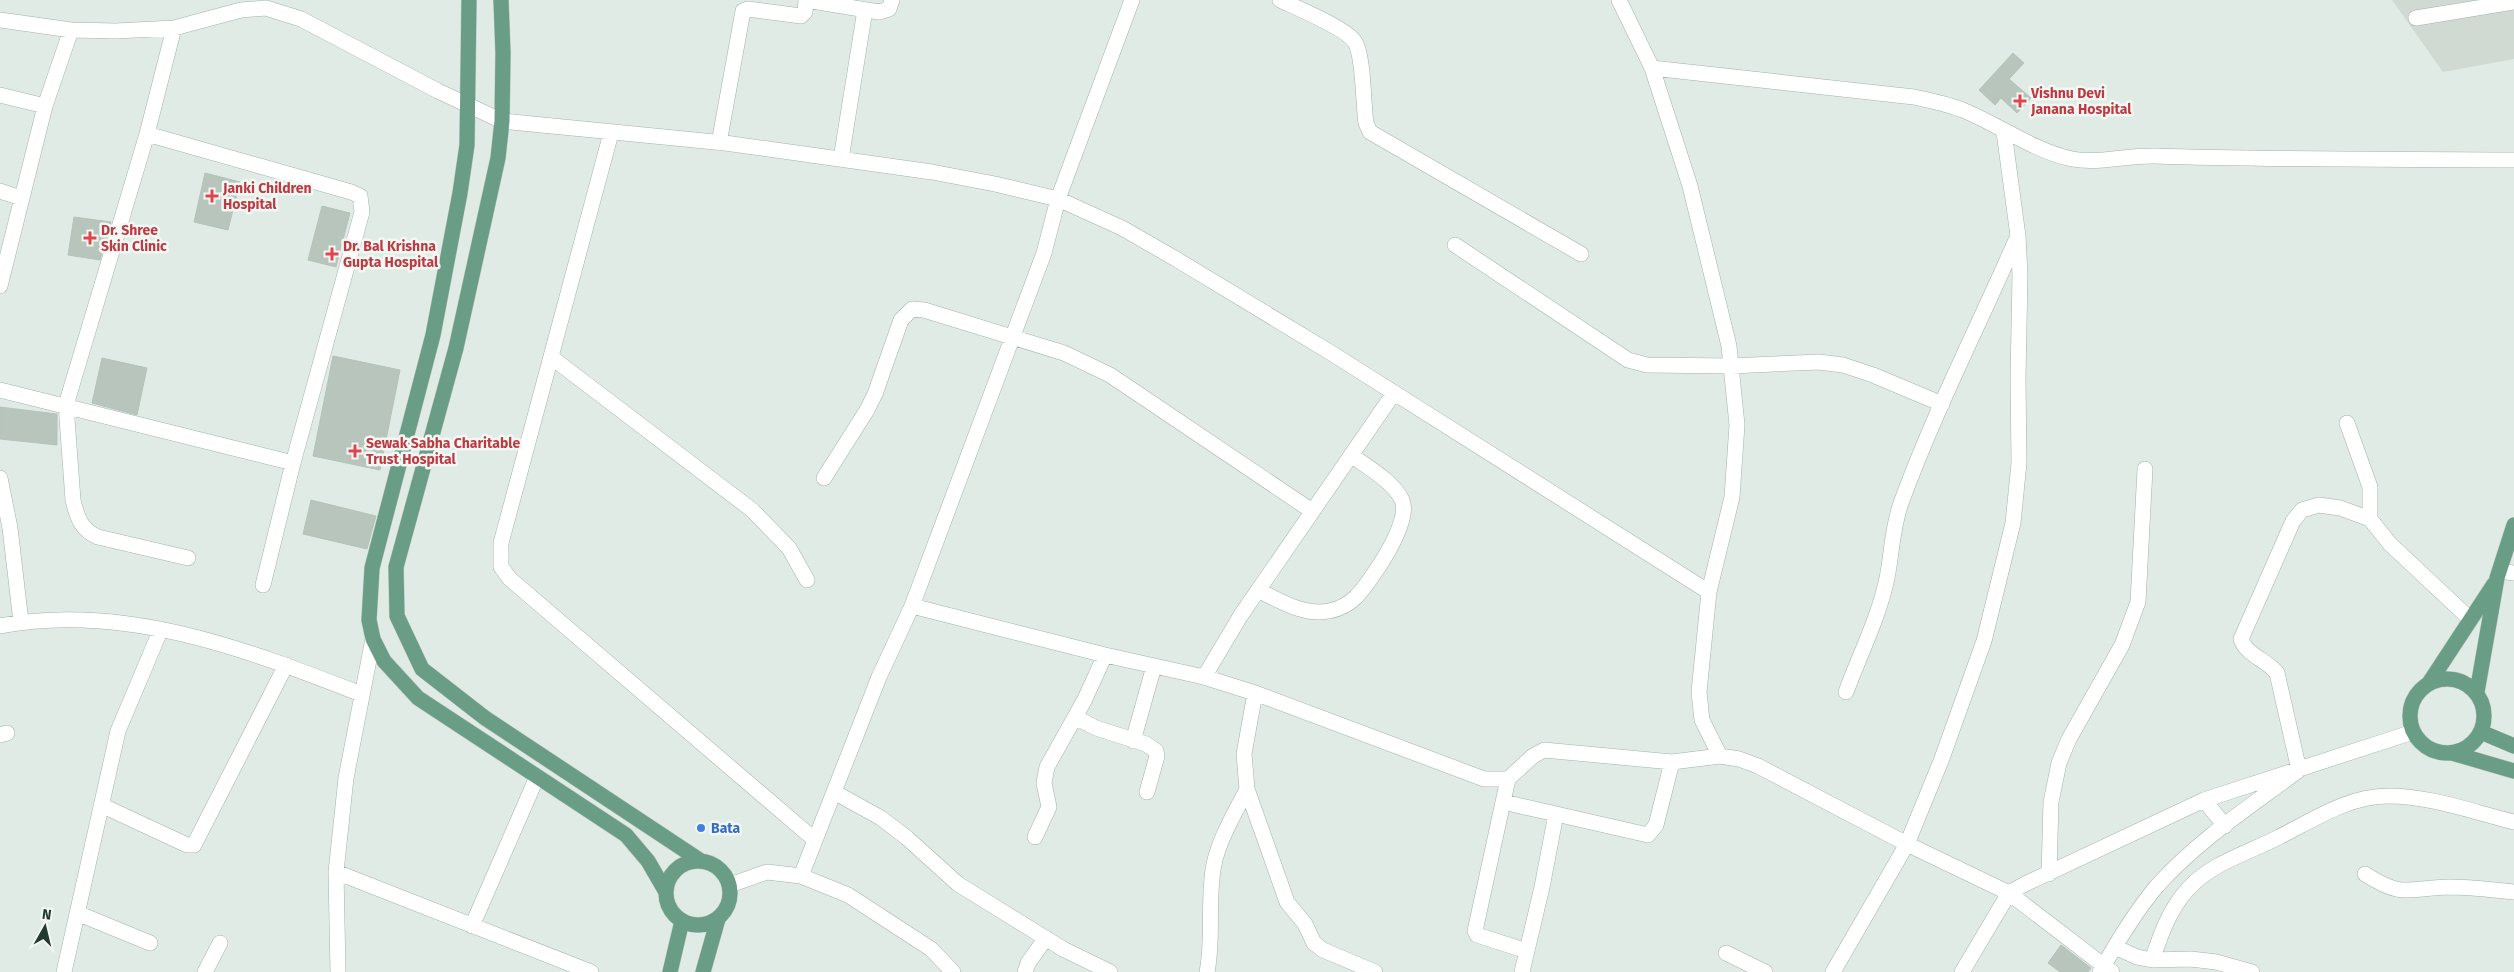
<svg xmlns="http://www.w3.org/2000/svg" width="2514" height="972" font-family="'Fira Sans',sans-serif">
<rect width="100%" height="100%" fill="#e1ebe5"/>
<!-- built -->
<path fill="#d0dad3" d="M2392 0H2514V59L2443 72Z"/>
<!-- building -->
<path fill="#b7c5bd" stroke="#b4c4ba" d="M2013 53 2024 63 2009 79 2031 98 2017 113 2001 98 1995 105 1979 90Z
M205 173 240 182 228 230 194 222Z
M322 206 350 213 336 267 308 260Z
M74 217 111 222 100 260 68 255Z
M333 356 400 370 380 470 313 456Z
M102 358 147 368 137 415 92 403Z
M0 407 57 414V445L0 439Z
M311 500 376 516 367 549 303 534Z
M2061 945 2091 968 2088 972H2060L2048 963Z"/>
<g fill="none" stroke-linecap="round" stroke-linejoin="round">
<!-- minor casing -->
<g stroke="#a4b2ab" stroke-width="16">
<path id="minor" d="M806 0 879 12 889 9 892 0
M1280 0C1297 8 1346 28 1355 42 1364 57 1363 104 1366 123L1370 132 1581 254
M1619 0 1652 68 1690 186 1729 346 1737 425 1732 497 1709 592 1699 692 1702 720 1720 756
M2416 18 2514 2
M0 20 71 30 116 31 174 28 241 10 266 8 301 19 438 91 502 121 725 143 932 172 995 184 1058 199 1122 228 1176 259 1328 351 1709 592
M174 28 147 134 66 405 73 500C77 517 81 530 98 537L188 558
M1652 68 1914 97C1932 101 1949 104 1965 111 2001 126 2032 150 2072 159 2098 164 2128 155 2155 156 2274 160 2394 159 2514 160
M0 95 45 106
M611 133 501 543V567L510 579 815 840
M147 134 351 192 360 196 362 212 293 463 263 585
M719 143 743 11 748 9 801 16 805 12 806 0
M841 159 865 10
M0 191 21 198
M1455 245 1628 360 1647 365 1731 366 1819 362 1843 365 1873 375 1942 404
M0 286 45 106 71 30
M551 357 752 510 789 548 807 580
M0 390 293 463
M2347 423 2370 487V519
M0 478 10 528 21 622
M824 478 867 410 875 394 901 320 912 309 924 310 1064 353 1110 375 1312 511
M2500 571 2514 573
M1258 590C1280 601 1304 616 1329 611 1339 609 1349 604 1356 597 1371 581 1412 522 1402 500 1393 481 1367 467 1351 455
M912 606 1105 655 1204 677 1255 693 1484 779H1508L1533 756 1544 750 1672 762 1720 756 1739 759 1758 766 1907 844 2009 893 2112 972
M0 626C124 602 248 650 361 694
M1204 677 1241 615 1394 393
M1846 692C1860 654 1879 617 1887 578 1892 553 1892 528 1901 503 1934 413 1978 327 2016 240
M1255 693 1244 754 1247 789 1287 902 1305 924 1314 943 1323 950 1375 972
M1075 717 1096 728 1146 744 1156 751 1157 756 1147 792
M0 735 7 733
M1133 741 1154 666
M1508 779 1503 802 1556 814 1542 887 1522 972
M834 792 881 818 907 838 958 884 1063 949 1110 972
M2204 800 2225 826
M1503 802 1475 931 1477 935 1527 951
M101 805 187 845H194L286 665
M1556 814 1648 835 1656 825 1672 762
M1035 837 1049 807 1044 783 1047 767 1084 701 1105 655
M336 872 591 972
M2049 874 2051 802 2059 763 2069 739 2122 645 2138 602 2145 469
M2365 874C2404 899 2407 888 2449 887 2471 887 2492 890 2514 892
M801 876 879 677 912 606 1044 253 1058 199 1132 0
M730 885 767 872 801 876 848 895 931 949 953 972
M77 913 150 943
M472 926 537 777
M2115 947 2137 957 2152 960 2191 959 2216 962 2252 972
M1726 953 1765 972
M2152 960C2161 934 2169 910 2188 889 2211 863 2248 853 2279 837 2313 820 2348 796 2388 796 2431 796 2473 812 2514 822
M64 972 118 731 161 629
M205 972 220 943
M338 972 336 872 346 778 373 639
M1025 972 1028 963 1046 938
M1207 972C1214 936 1207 899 1214 864 1220 837 1235 813 1247 789
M1833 972 1907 844 1941 761 1984 641 2013 523 2019 463 2018 378 2020 275 2018 236 2004 132
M1962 972 2009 893 2025 884 2204 800 2413 732
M2100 972C2117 942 2135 912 2157 886 2198 840 2251 806 2299 770L2277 673C2267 660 2246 655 2241 639L2293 521 2302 510 2319 505 2340 508 2370 519 2390 544 2470 619"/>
</g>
<!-- major casing -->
<g stroke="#c1c8c5" stroke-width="16">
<path id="major" d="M469 0 467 145 460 193 433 335 372 568 369 620 373 639 384 661 418 698 626 835 648 861 666 892
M501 0 503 53 502 121 498 158 456 348 396 567 397 616 422 669 485 718 701 861
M2410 716a37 37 0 1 1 74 0a37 37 0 1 1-74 0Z
M2429 683 2494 584
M2477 692 2497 578 2514 525
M2481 732 2514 746
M2452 753 2514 771
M666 893a32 32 0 1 1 64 0a32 32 0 1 1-64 0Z
M670 972 682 921
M703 972 718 919"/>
</g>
<!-- minor -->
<use href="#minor" stroke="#fff" stroke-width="15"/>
<!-- major -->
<use href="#major" stroke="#699d86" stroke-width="15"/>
</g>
<!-- markers -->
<g fill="#e0444e" stroke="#f1f7f3" stroke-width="2">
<path d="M2017.5 93.5h5v5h5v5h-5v5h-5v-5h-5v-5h5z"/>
<path d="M209.5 188.5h5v5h5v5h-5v5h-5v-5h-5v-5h5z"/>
<path d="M87.5 230.5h5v5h5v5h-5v5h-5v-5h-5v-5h5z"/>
<path d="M329.5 246.5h5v5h5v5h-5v5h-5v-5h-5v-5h5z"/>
<path d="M352.5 443.5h5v5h5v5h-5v5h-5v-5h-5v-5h5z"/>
</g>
<circle fill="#3f7fe0" stroke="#f1f7f3" stroke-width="2" cx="701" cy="828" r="5"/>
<g text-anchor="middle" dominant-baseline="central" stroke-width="5" stroke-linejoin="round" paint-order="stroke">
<!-- health labels -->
<g font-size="14" font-weight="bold" fill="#be3a42" stroke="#f1f7f3" text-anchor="start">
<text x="2031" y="93">Vishnu Devi<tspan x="2031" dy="16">Janana Hospital</tspan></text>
<text x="223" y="188">Janki Children<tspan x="223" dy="16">Hospital</tspan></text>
<text x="101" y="230">Dr. Shree<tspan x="101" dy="16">Skin Clinic</tspan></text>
<text x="343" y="246">Dr. Bal Krishna<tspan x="343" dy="16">Gupta Hospital</tspan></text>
<text x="366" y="443">Sewak Sabha Charitable<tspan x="366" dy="16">Trust Hospital</tspan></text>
</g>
<!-- shop labels -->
<g font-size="14" font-weight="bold" fill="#366cbe" stroke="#f1f7f3" text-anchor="start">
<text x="711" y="828">Bata</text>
</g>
</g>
<!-- north arrow -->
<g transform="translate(45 927) rotate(8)" stroke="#f1f7f3" stroke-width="4" paint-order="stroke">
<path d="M0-4L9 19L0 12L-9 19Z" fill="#233a30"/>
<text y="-8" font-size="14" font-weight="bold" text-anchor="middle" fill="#233a30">N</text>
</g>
</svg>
